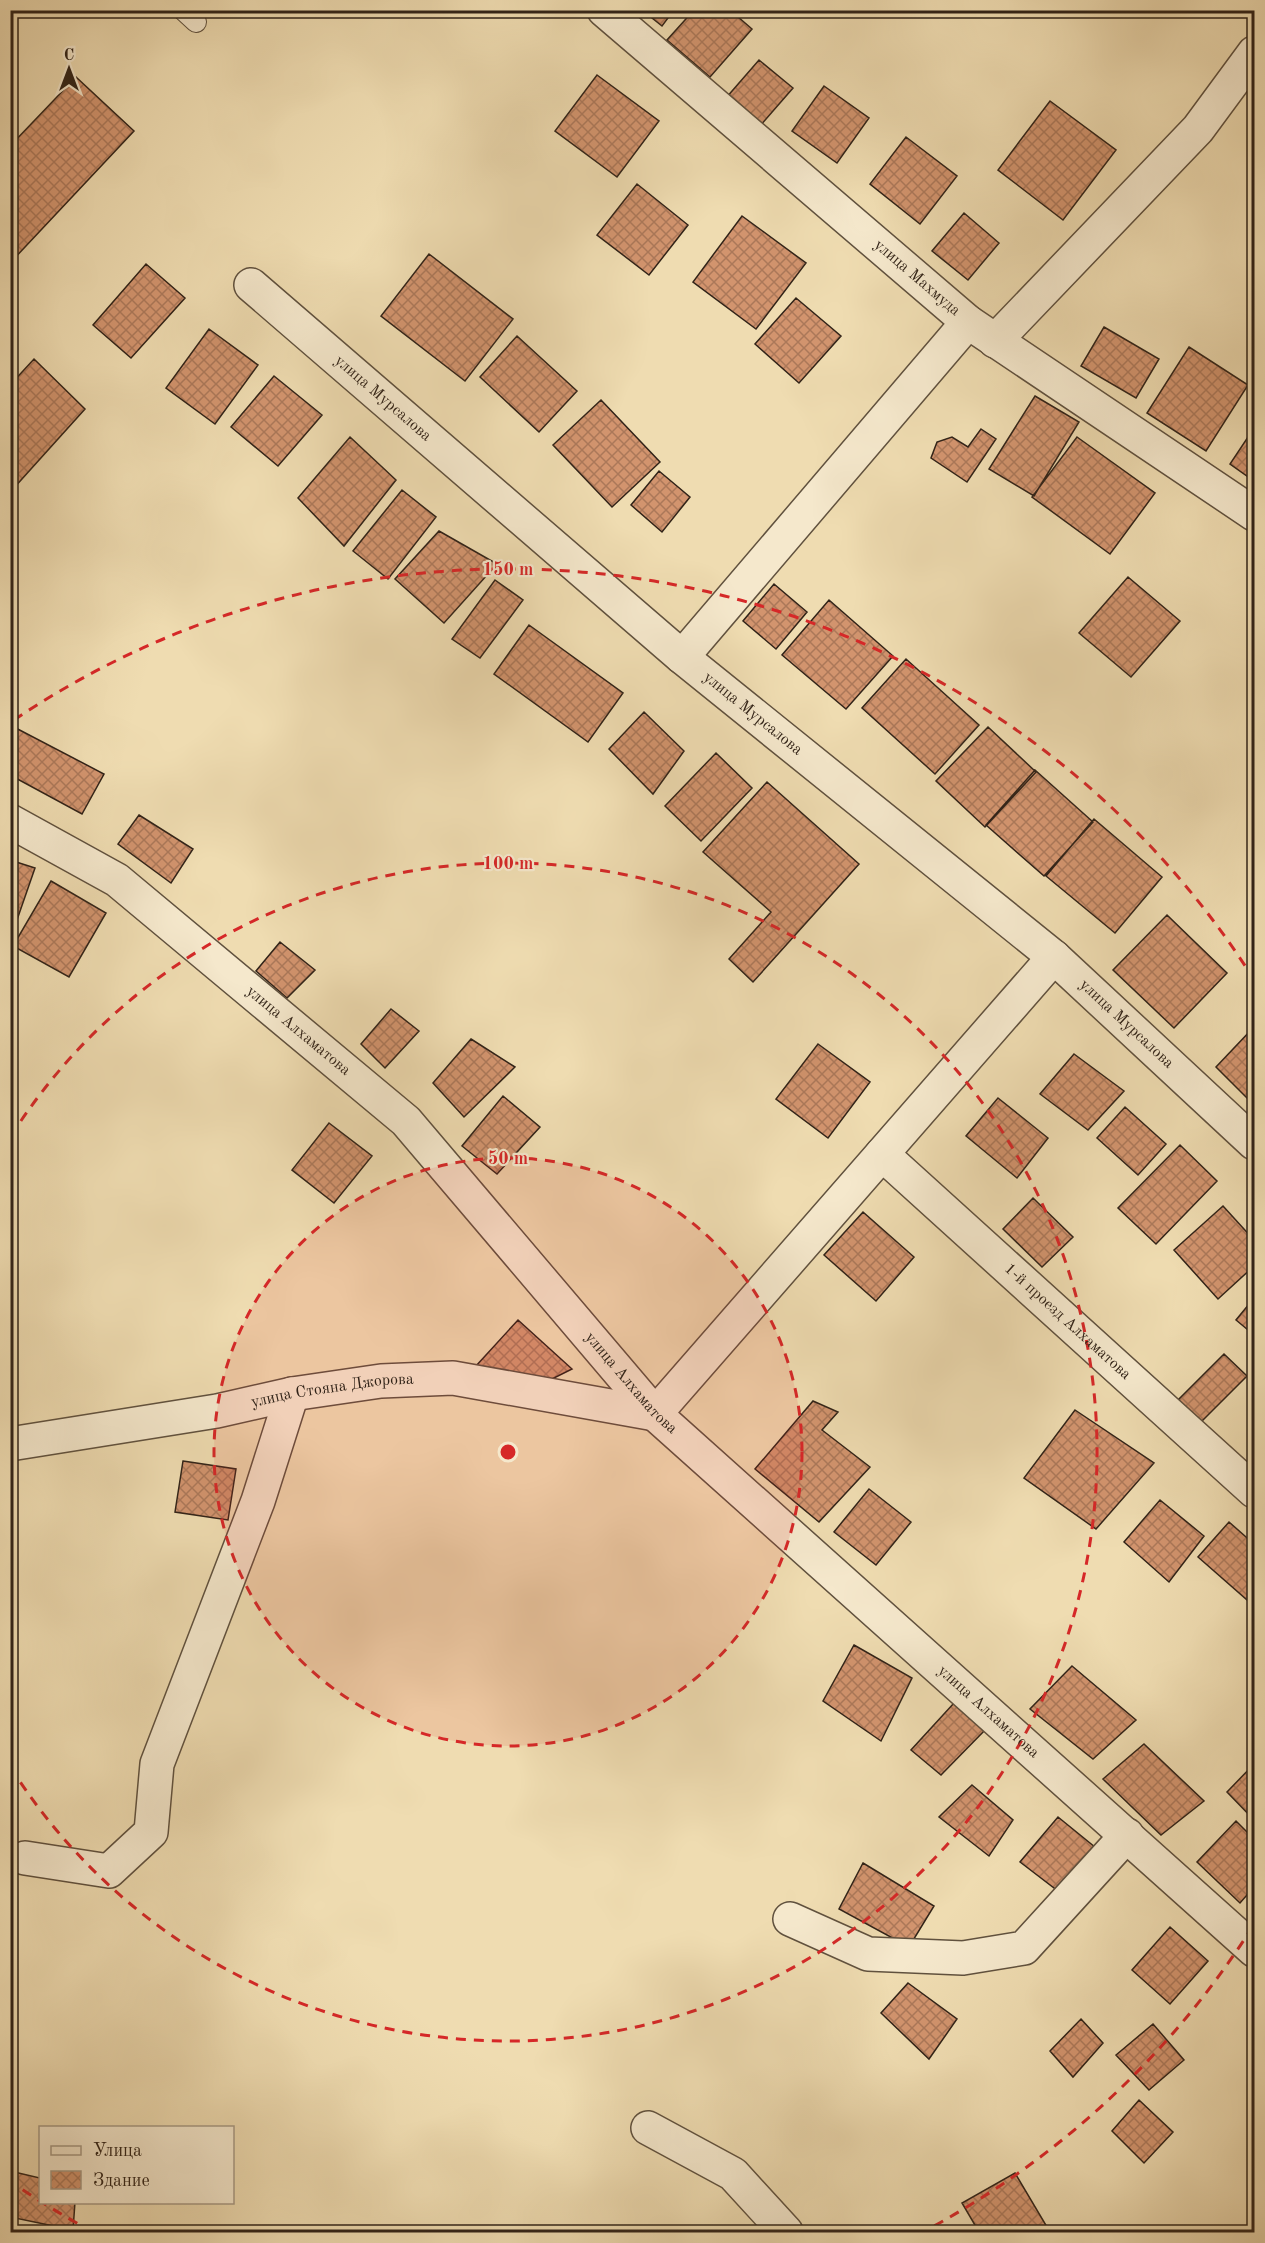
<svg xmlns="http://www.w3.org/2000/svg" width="1265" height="2243" font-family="'Old Standard TT',serif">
<defs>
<pattern id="building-cross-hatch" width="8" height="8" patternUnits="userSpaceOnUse" patternTransform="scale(1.5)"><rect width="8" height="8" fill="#d2946e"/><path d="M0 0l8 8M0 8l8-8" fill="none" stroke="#ab7859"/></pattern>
</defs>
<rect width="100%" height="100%" fill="#efdcb1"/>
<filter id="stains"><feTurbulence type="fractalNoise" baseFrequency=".00333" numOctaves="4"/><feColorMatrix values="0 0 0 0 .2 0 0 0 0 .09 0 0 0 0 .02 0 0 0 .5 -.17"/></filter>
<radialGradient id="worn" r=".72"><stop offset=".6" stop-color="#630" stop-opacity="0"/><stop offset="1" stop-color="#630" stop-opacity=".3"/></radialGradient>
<!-- building -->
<path fill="url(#building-cross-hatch)" stroke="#312318" stroke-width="1.5" d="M642 10H674L662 26Z
M694 10H730L752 29 710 77 667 40Z
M759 60 793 88 760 126 726 98Z
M597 75 659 121 617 177 555 131Z
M76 77 134 131 10 263V146Z
M824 86 869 118 837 163 792 131Z
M1050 101 1116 150 1063 220 998 170Z
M906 137 957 176 920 224 870 184Z
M637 184 688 225 649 275 597 235Z
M964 213 999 243 968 280 932 251Z
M742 216 806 263 756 329 693 282Z
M429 254 513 319 465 381 381 316Z
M146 264 185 298 131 358 93 325Z
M796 298 841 336 799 383 755 344Z
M1104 327 1159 359 1136 398 1081 366Z
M209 329 258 365 215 424 166 388Z
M517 336 577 391 539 432 480 377Z
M1189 347 1248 385 1206 451 1147 413Z
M34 359 85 409 12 490 10 385Z
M274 376 322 415 278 466 231 427Z
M1035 396 1079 422 1034 496 989 469Z
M601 400 660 462 612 507 553 445Z
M1254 428V481L1230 464Z
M981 429 996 439 967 482 931 458 937 442 952 437 968 447Z
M350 437 396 480 344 546 298 498Z
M1077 437 1155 493 1110 554 1032 497Z
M659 471 690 497 662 532 631 505Z
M402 490 436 517 388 579 353 551Z
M439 531 497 564 444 623 395 579Z
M1128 577 1180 621 1131 677 1079 633Z
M495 580 523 600 480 658 452 639Z
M774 584 807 612 776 649 743 621Z
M829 600 893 656 846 709 782 655Z
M529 625 623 693 588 742 494 674Z
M906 659 979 725 935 774 862 708Z
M644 712 684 751 653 794 609 749Z
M10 725 104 774 82 814 10 775Z
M988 727 1036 772 985 827 936 781Z
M716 753 752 788 701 841 665 806Z
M1035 770 1093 822 1044 876 986 825Z
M767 782 859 864 753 982 729 959 771 912 703 852Z
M139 815 193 849 171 883 118 844Z
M1094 819 1162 877 1115 933 1046 876Z
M10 860 35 868 10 940Z
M51 881 106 913 69 977 13 946Z
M1167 915 1227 973 1174 1028 1113 970Z
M280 942 315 970 287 998 256 971Z
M391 1009 419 1031 385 1068 361 1044Z
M1254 1027V1105L1216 1067Z
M471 1039 515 1067 464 1117 433 1083Z
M818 1044 870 1082 828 1138 776 1099Z
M1074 1054 1124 1091 1088 1130 1040 1094Z
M503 1096 540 1127 497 1174 462 1146Z
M998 1098 1048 1138 1017 1178 966 1136Z
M1125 1107 1166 1144 1138 1175 1097 1138Z
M329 1123 372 1156 334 1203 292 1170Z
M1180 1145 1217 1181 1156 1244 1118 1208Z
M1033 1198 1073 1237 1042 1267 1003 1229Z
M1223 1206 1254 1240V1266L1218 1299 1174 1250Z
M863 1212 914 1257 876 1301 824 1255Z
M1254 1298V1335L1236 1320Z
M518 1320 572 1369 538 1386 476 1366Z
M1224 1354 1247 1376 1198 1425 1175 1403Z
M813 1401 838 1412 822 1430 870 1467 819 1522 755 1469Z
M1075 1410 1154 1463 1096 1529 1024 1478Z
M183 1461 236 1469 228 1520 175 1512Z
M869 1489 911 1522 876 1565 834 1532Z
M1160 1500 1204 1536 1169 1582 1124 1542Z
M1229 1522 1254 1544V1606L1198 1557Z
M854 1645 912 1678 881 1741 823 1701Z
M1072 1666 1136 1720 1093 1759 1030 1709Z
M954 1703 985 1730 941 1775 911 1750Z
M1144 1744 1204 1801 1161 1835 1103 1779Z
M1254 1764V1820L1227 1792Z
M972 1785 1013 1820 989 1856 939 1817Z
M1058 1817 1101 1852 1058 1891 1020 1862Z
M1236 1821 1254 1839V1887L1240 1903 1197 1862Z
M863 1863 934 1906 909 1947 839 1909Z
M1170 1927 1208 1961 1170 2004 1132 1970Z
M908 1983 957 2019 929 2059 881 2013Z
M1081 2019 1103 2043 1073 2077 1050 2051Z
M1153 2024 1184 2060 1149 2090 1116 2055Z
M1139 2100 1173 2132 1144 2163 1112 2131Z
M10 2171 40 2178V2202H75L73 2230 10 2217Z
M1015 2173 1050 2232H979L962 2203Z"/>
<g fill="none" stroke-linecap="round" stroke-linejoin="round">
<!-- lane casing -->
<g stroke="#60513e" stroke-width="22">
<path id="lane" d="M183 10 196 22"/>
</g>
<!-- street casing -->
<g stroke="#60513e" stroke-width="36">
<g id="street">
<path id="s1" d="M604 10 968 322 1254 514"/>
<path id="s2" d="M251 285 682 657 1054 957 1254 1143"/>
<path d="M995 341 1198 129 1254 53"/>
<path d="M682 657 968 322"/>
<path id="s3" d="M10 821 117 880 406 1121 655 1414 1254 1950"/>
<path id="s4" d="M882 1154 1254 1491"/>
<path id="s5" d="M10 1444 217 1411 292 1394 381 1381 453 1378 655 1414 1054 957"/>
<path d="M25 1858 109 1871 151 1832 157 1764 258 1501 292 1394"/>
<path d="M790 1919 868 1954 963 1958 1024 1948 1127 1835"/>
<path d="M648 2128 733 2174 786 2232"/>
</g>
</g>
<!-- lane -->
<use href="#lane" stroke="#f5e8cc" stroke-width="20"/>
<!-- street -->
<use href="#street" stroke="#f5e8cc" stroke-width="33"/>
</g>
<!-- distance rings -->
<circle cx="508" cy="1452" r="294" fill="#d62828" fill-opacity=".12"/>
<g fill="none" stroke="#d62828" stroke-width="3" stroke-dasharray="10 8">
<circle cx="508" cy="1452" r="294"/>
<path d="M11 1136A589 589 0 1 1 11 1768"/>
<path d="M1253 1926A883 883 0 0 1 923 2232M93 2232A883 883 0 0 1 14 2184M14 720A883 883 0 0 1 1253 978"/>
</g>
<g text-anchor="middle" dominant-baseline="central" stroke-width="4.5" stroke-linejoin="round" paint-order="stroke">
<!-- street labels -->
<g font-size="16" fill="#312318" stroke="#f5e8cc">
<text stroke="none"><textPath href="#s1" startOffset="412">улица Махмуда</textPath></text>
<text stroke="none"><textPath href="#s2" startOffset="174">улица Мурсалова</textPath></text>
<text stroke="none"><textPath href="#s2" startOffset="660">улица Мурсалова</textPath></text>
<text stroke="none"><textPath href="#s2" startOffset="1146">улица Мурсалова</textPath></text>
<text stroke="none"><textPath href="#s3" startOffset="358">улица Алхаматова</textPath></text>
<text stroke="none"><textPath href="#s4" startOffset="250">1-й проезд Алхаматова</textPath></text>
<text stroke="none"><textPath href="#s3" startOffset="844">улица Алхаматова</textPath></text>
<text stroke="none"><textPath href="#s5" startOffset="327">улица Стояна Джорова</textPath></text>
<text stroke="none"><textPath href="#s3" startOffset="1330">улица Алхаматова</textPath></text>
</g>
</g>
<circle cx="508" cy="1452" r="9" fill="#d62828" stroke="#f5e8cc" stroke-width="3"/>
<g font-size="18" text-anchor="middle" font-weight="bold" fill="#d62828" stroke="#f5e8cc" stroke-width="4.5" stroke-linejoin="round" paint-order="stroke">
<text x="508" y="575">150 m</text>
<text x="508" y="869">100 m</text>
<text x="508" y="1164">50 m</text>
</g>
<!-- margin -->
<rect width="1265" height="2243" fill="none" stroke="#efdcb1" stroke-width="36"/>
<rect x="12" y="12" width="1241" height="2219" fill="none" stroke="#312318" stroke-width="3"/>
<rect x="18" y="18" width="1229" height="2207" fill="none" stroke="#312318" stroke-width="1.5"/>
<!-- legend -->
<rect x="39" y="2126" width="195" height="78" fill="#f5e8cc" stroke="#a79984" stroke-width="1.5"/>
<rect x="51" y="2146" width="30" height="9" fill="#f5e8cc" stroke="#a79984" stroke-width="1.5"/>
<text x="93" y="2156" font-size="18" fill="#312318">Улица</text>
<rect x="51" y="2171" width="30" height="18" fill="url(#building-cross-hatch)" stroke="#a79984" stroke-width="1.5"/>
<text x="93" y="2186" font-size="18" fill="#312318">Здание</text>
<!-- north arrow -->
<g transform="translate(69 69)" stroke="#f5e8cc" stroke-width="4.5" paint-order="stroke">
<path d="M0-4.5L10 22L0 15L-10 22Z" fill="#312318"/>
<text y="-9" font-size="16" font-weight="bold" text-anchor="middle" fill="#312318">С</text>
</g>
<rect width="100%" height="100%" filter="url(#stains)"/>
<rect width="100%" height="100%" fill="url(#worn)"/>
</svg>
